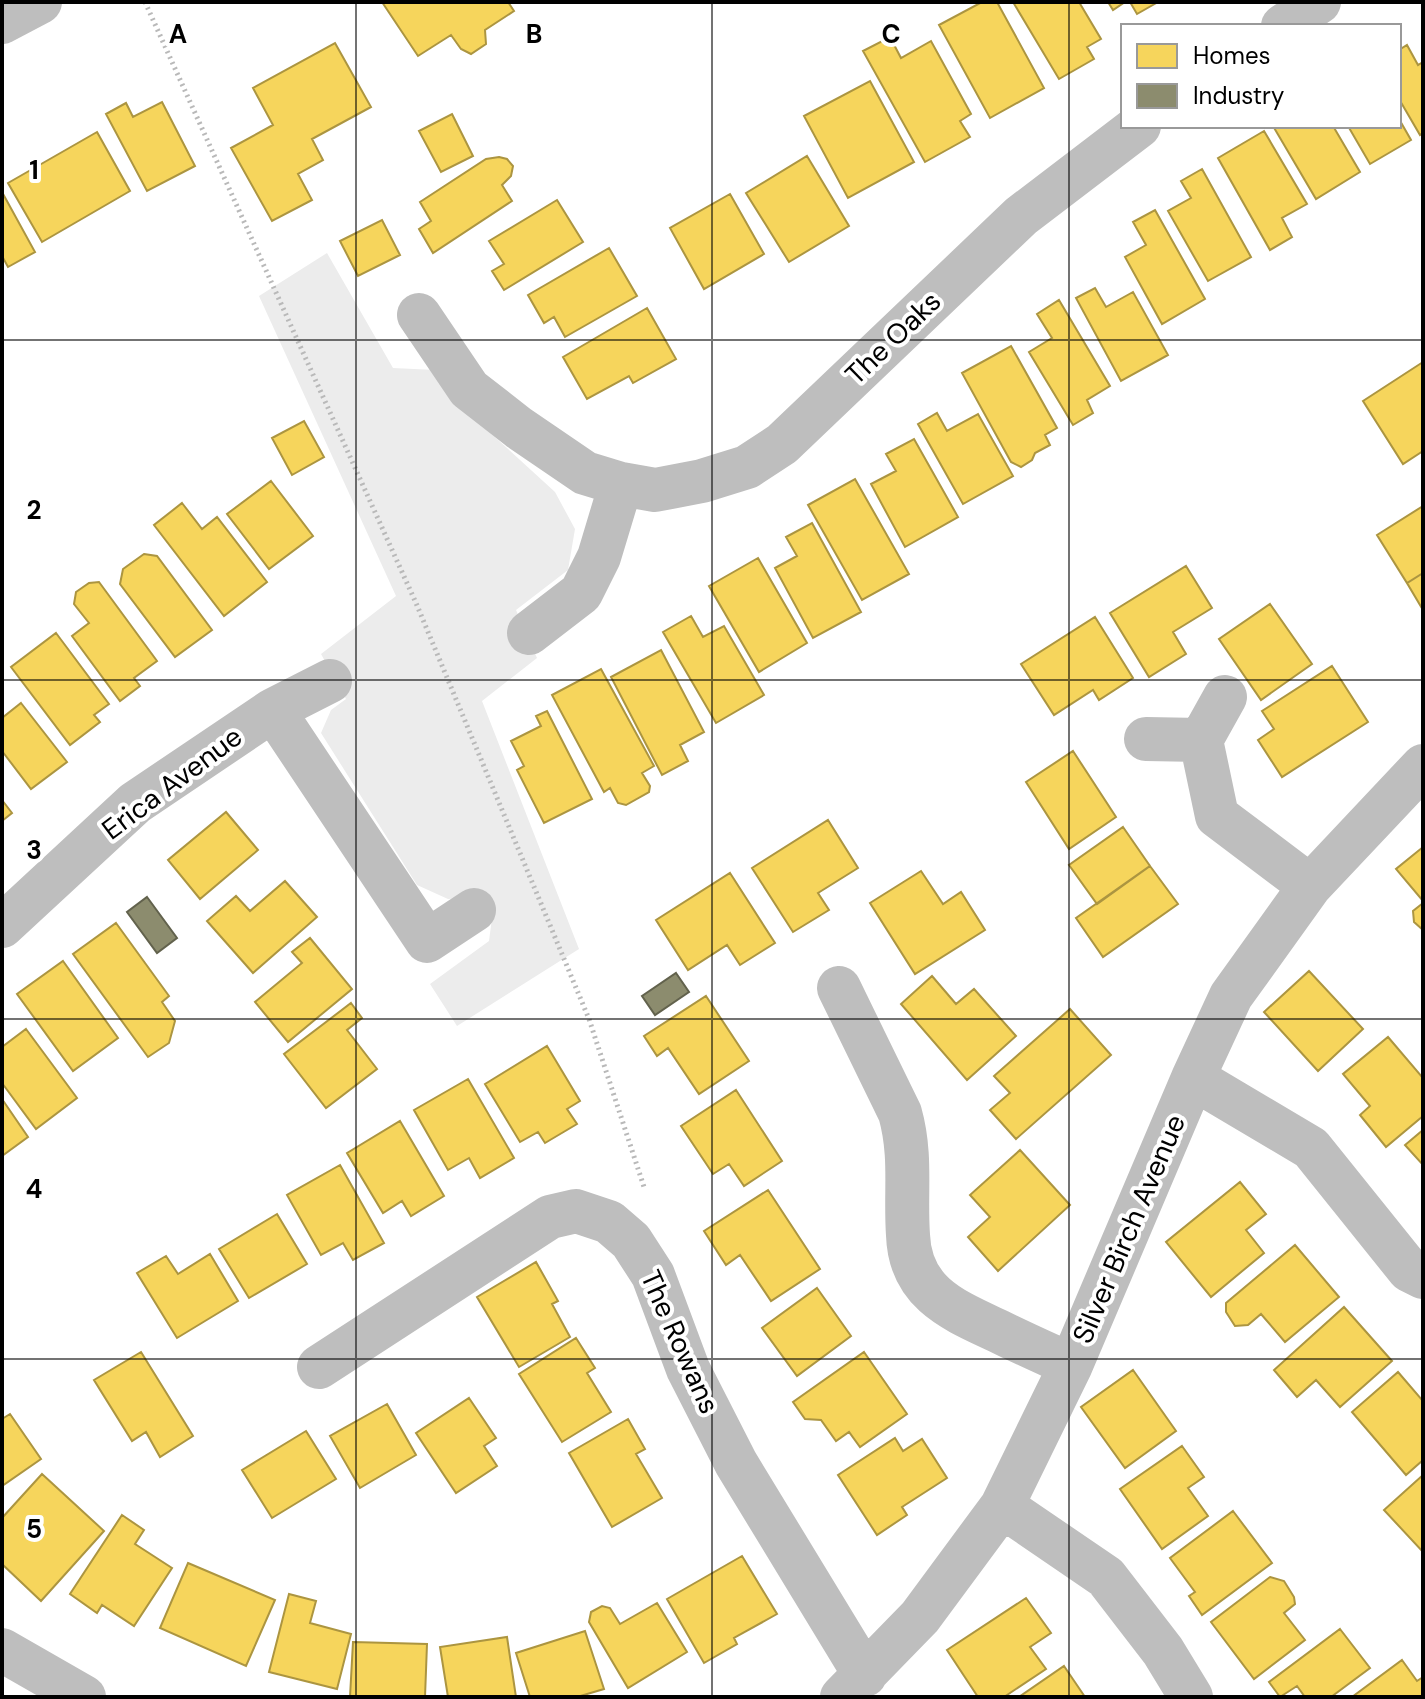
<svg xmlns="http://www.w3.org/2000/svg" width="1425" height="1699" font-family="'DM Sans',sans-serif">
<rect width="100%" height="100%" fill="#fff"/>
<!-- green -->
<path fill="#ececec" d="M327 253 393 368 435 370 485 428 555 492 575 529 568 570 516 610 537 658 482 701 579 949 457 1026 430 984 489 941 492 918 478 897 448 899 417 885 321 733 331 710 346 699 321 654 396 596 259 296Z"/>
<!-- homes -->
<path fill="#f6d55c" stroke="#ac9540" stroke-width="2" d="M382 2H508L514 11 485 30 486 44 471 54 461 49 451 35 418 56Z
M982 2H997L1044 88 990 118 939 25Z
M1013 2H1079L1101 39 1087 47 1094 59 1059 79Z
M1108 2H1125L1113 10Z
M1130 2H1158L1137 14Z
M890 37 901 58 931 41 971 114 960 121 970 137 925 162 863 51Z
M335 43 371 107 312 139 323 160 298 174 312 200 272 221 231 148 273 125 253 88Z
M1407 45 1418 65 1423 62V133L1420 135 1399 99V50Z
M870 81 914 162 848 198 804 116Z
M162 102 195 166 147 191 106 114 126 103 133 117Z
M452 114 473 156 441 172 419 131Z
M1399 119 1411 140 1370 164 1348 126H1399Z
M1273 126H1333L1360 172 1316 199Z
M1264 131 1307 204 1282 218 1292 237 1270 250 1218 158Z
M97 132 130 191 42 242 8 183Z
M807 156 849 226 789 262 746 193Z
M499 157 507 159 513 166 511 176 502 185 512 201 433 253 419 229 431 221 420 202 486 159Z
M1202 169 1251 257 1208 281 1168 211 1191 198 1181 181Z
M2 192 35 252 8 267 2 256Z
M730 194 764 254 704 289 670 228Z
M557 200 583 242 504 290 492 271 504 264 489 241Z
M1155 210 1205 299 1162 324 1125 257 1146 245 1133 222Z
M382 220 400 255 358 276 340 241Z
M609 248 637 296 565 337 554 317 544 323 528 295Z
M1095 288 1106 307 1133 292 1168 355 1121 381 1076 298Z
M1059 300 1110 386 1087 400 1093 413 1073 425 1029 352 1052 338 1037 314Z
M647 308 676 359 633 383 629 376 587 399 563 357Z
M1011 346 1057 428 1045 435 1050 445 1035 453 1032 460 1021 467 1011 462 962 373Z
M1423 362V451L1403 464 1363 401Z
M937 413 947 431 978 414 1013 476 963 504 918 424Z
M304 421 324 457 292 475 272 438Z
M914 439 958 517 905 547 871 484 896 471 886 454Z
M855 479 909 574 862 600 808 505Z
M271 481 313 536 269 569 227 514Z
M182 503 202 529 217 517 267 582 224 616 154 525Z
M1423 506V573L1407 583 1377 535Z
M812 523 861 612 813 638 775 568 797 556 786 537Z
M144 554 157 556 212 630 175 657 120 584 123 569Z
M758 558 807 643 759 672 709 586Z
M1186 566 1212 608 1173 632 1186 654 1149 677 1110 613Z
M1423 573V610L1407 583Z
M99 582 157 661 134 678 140 686 120 701 72 636 89 623 74 604 76 592 89 583Z
M1270 604 1312 664 1261 700 1219 639Z
M691 616 703 637 724 626 764 695 716 723 663 632Z
M1095 617 1133 678 1099 700 1093 690 1054 715 1021 664Z
M56 633 109 704 94 715 100 722 70 745 11 667Z
M661 650 704 732 680 745 688 761 662 775 611 677Z
M1332 666 1368 722 1282 777 1258 740 1274 729 1262 711Z
M601 669 654 766 642 773 650 786 649 792 626 805 618 803 610 788 604 792 552 695Z
M21 703 67 762 31 789 2 751V718Z
M547 711 592 799 544 823 517 770 524 766 511 741 541 726 536 716Z
M1073 751 1116 817 1069 849 1026 782Z
M2 800 12 813 2 821Z
M226 812 258 850 200 899 168 860Z
M828 820 858 868 818 893 829 910 793 932 752 868Z
M1123 827 1150 866 1097 904 1069 865Z
M1423 847V901L1396 869Z
M1150 866 1178 904 1103 957 1076 918Z
M921 871 943 904 961 892 985 930 915 974 870 903Z
M730 873 775 943 740 965 727 945 688 970 656 920Z
M285 881 317 917 253 973 207 921 236 896 250 911Z
M1423 903V930L1414 922 1413 911Z
M116 923 169 996 162 1002 175 1021 169 1043 148 1057 73 954Z
M310 938 352 989 288 1042 255 1002 302 963 292 952Z
M63 961 118 1038 73 1071 17 994Z
M1309 971 1363 1029 1318 1071 1264 1012Z
M932 976 956 1004 974 989 1016 1036 967 1080 901 1004Z
M706 996 749 1061 699 1094 668 1048 657 1056 644 1036Z
M351 1003 362 1018 347 1030 377 1069 326 1108 284 1054Z
M1070 1009 1111 1055 1016 1139 990 1110 1010 1093 994 1076Z
M26 1029 77 1098 36 1129 2 1083V1047Z
M1388 1037 1423 1078V1116L1386 1147 1360 1115 1370 1106 1343 1074Z
M547 1046 580 1101 567 1109 577 1124 545 1143 538 1132 520 1142 485 1084Z
M468 1079 514 1158 480 1178 469 1158 448 1170 414 1110Z
M736 1090 782 1161 744 1186 729 1164 713 1174 681 1126Z
M2 1099 28 1137 2 1156Z
M400 1121 444 1196 411 1216 402 1201 383 1213 347 1153Z
M1423 1130V1165L1405 1145Z
M1020 1150 1070 1205 998 1271 968 1237 990 1217 970 1195Z
M340 1165 384 1243 353 1260 343 1243 321 1255 287 1195Z
M1240 1182 1266 1214 1246 1230 1264 1253 1211 1297 1166 1242Z
M768 1190 820 1269 771 1301 740 1255 726 1265 704 1231Z
M277 1214 307 1264 249 1298 219 1249Z
M1295 1245 1339 1297 1285 1342 1261 1314 1248 1325 1235 1326 1226 1312V1303Z
M210 1254 238 1301 177 1338 137 1273 166 1256 178 1274Z
M536 1262 558 1301 552 1304 570 1337 519 1367 477 1297Z
M817 1288 851 1336 797 1376 762 1328Z
M1344 1307 1392 1361 1340 1407 1316 1380 1297 1397 1274 1370Z
M576 1338 595 1368 587 1373 611 1412 562 1442 519 1374Z
M141 1352 193 1436 160 1457 146 1432 132 1441 94 1380Z
M864 1352 907 1414 860 1447 849 1432 836 1441 821 1420 805 1419 793 1402Z
M1133 1370 1176 1431 1125 1468 1081 1407Z
M1398 1372 1423 1401V1460L1406 1475 1352 1412Z
M469 1398 496 1438 484 1446 497 1466 456 1493 416 1433Z
M387 1404 416 1455 360 1488 330 1436Z
M10 1414 41 1459 2 1486V1419Z
M628 1419 645 1449 636 1454 662 1498 612 1527 569 1453Z
M306 1431 336 1479 272 1518 242 1470Z
M895 1438 903 1451 922 1439 947 1478 902 1507 907 1515 877 1535 838 1475Z
M1182 1446 1204 1477 1188 1488 1208 1516 1162 1549 1120 1489Z
M42 1474 104 1531 41 1601 2 1564V1518Z
M1423 1475V1552L1384 1510Z
M1233 1511 1272 1563 1202 1615 1189 1596 1195 1592 1170 1558Z
M122 1515 144 1530 135 1544 172 1568 134 1626 102 1605 97 1613 70 1594Z
M742 1556 777 1614 734 1638 737 1644 704 1663 667 1599Z
M188 1563 275 1600 246 1666 160 1628Z
M1270 1577 1284 1581 1294 1597 1295 1604 1284 1613 1305 1640 1254 1679 1211 1622Z
M289 1594 316 1601 310 1623 351 1634 337 1689 269 1672Z
M1026 1598 1051 1633 1030 1647 1046 1669 1004 1697H978L947 1650Z
M657 1603 687 1652 628 1688 589 1622 591 1612 602 1606 610 1608 620 1624Z
M1340 1629 1370 1668 1331 1697H1305L1297 1686 1280 1697 1269 1682Z
M585 1631 604 1689 577 1697H530L516 1653Z
M507 1637 516 1697H448L440 1647Z
M353 1642 427 1644 425 1697H350Z
M1402 1660 1417 1681 1423 1677V1697H1352Z
M1064 1666 1085 1697H1019Z"/>
<!-- industry -->
<path fill="#8c8c6e" stroke="#62624d" stroke-width="2" d="M147 897 177 938 157 953 127 912Z
M676 973 689 992 655 1015 642 996Z"/>
<g fill="none" stroke-linecap="round" stroke-linejoin="round">
<!-- path -->
<path stroke="#b9b9b9" stroke-width="5" stroke-dasharray="2 4" stroke-linecap="butt" d="M145 2 416 603 589 1019 644 1187"/>
<!-- minor -->
<path stroke="#bebebe" stroke-width="44" d="M1283 26 1319 2
M419 315 469 389 519 428 585 473 621 484 655 490 702 481 747 467 782 444 1021 216 1139 126
M529 633 581 593 599 557 621 484
M273 710 427 941 474 910
M1146 739 1201 740 1225 697
M1201 740 1217 816 1310 886
M2 926 135 803 273 710 330 681
M839 988 900 1113C912 1156 905 1192 908 1235 910 1293 953 1310 998 1331 1022 1343 1047 1354 1071 1365
M1193 1078 1311 1148 1409 1270 1423 1277
M319 1367 550 1217 576 1211 609 1222 631 1241 653 1275 688 1369 736 1463 865 1675
M1002 1506 1106 1577 1163 1651 1191 1697
M2 1650 84 1697
M842 1697 920 1617 1002 1506 1071 1365 1193 1078 1231 996 1310 886 1423 766"/>
<!-- tertiary -->
<path stroke="#bebebe" stroke-width="44" d="M2 22 40 2"/>
</g>
<!-- grid -->
<path fill="none" stroke="#000" stroke-width="2" stroke-opacity="0.55" d="M356 2V1697M712 2V1697M1069 2V1697M2 340H1423M2 680H1423M2 1019H1423M2 1359H1423"/>
<g text-anchor="middle" dominant-baseline="central" stroke-width="8" stroke-linejoin="round" paint-order="stroke">
<!-- street labels -->
<g font-size="28" fill="#000" stroke="#fff">
<text transform="translate(893 338) rotate(-44)">The Oaks</text>
<text transform="translate(172 783) rotate(-37)">Erica Avenue</text>
<text transform="translate(1129 1229) rotate(-67)">Silver Birch Avenue</text>
<text transform="translate(680 1342) rotate(66)">The Rowans</text>
</g>
</g>
<g font-size="26" text-anchor="middle" font-weight="bold" fill="#000" stroke="#fff" stroke-width="8" stroke-linejoin="round" paint-order="stroke">
<text x="178" y="43">A</text>
<text x="534" y="43">B</text>
<text x="891" y="43">C</text>
<text x="34" y="179">1</text>
<text x="34" y="519">2</text>
<text x="34" y="859">3</text>
<text x="34" y="1198">4</text>
<text x="34" y="1538">5</text>
</g>
<!-- border -->
<rect width="1425" height="1699" fill="none" stroke="#000000" stroke-width="8"/>
<!-- legend -->
<rect x="1121" y="24" width="280" height="104" fill="#ffffff" stroke="#999999" stroke-width="2"/>
<rect x="1137" y="44" width="40" height="24" fill="#f6d55c" stroke="#999999" stroke-width="2"/>
<text x="1193" y="64" font-size="24" fill="#000000">Homes</text>
<rect x="1137" y="84" width="40" height="24" fill="#8c8c6e" stroke="#999999" stroke-width="2"/>
<text x="1193" y="104" font-size="24" fill="#000000">Industry</text>
</svg>
